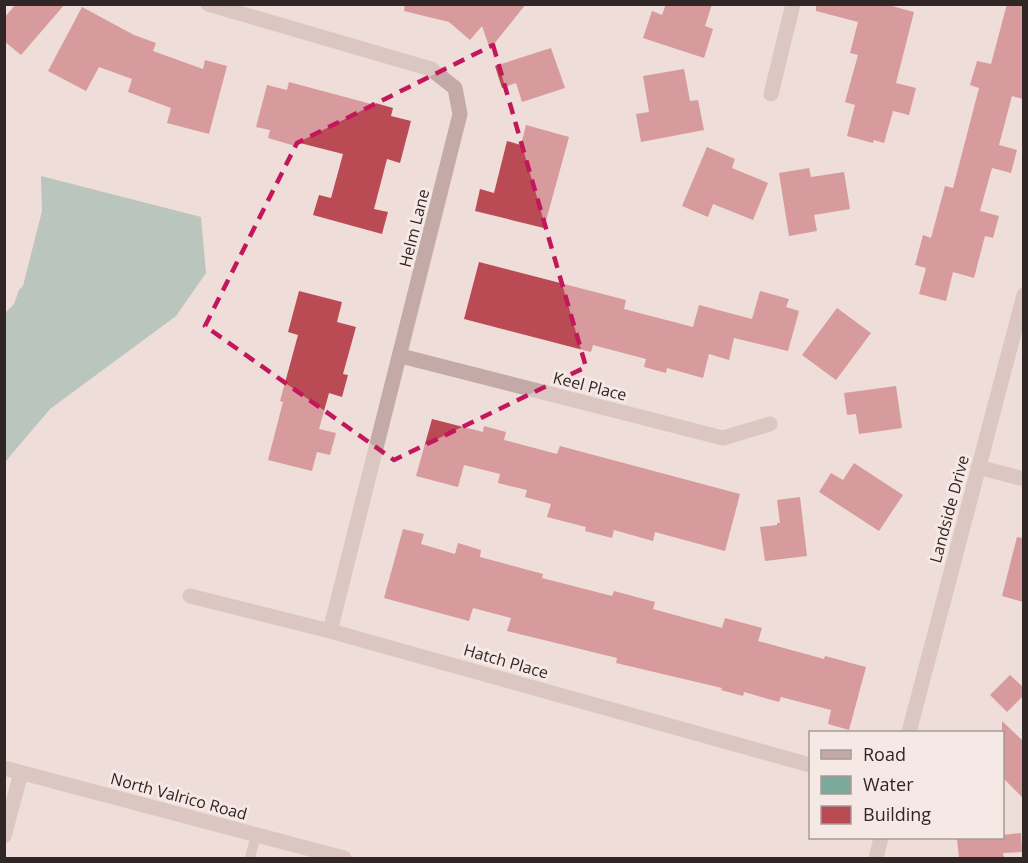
<svg xmlns="http://www.w3.org/2000/svg" width="1028" height="863" font-family="'Open Sans',sans-serif">
<rect width="100%" height="100%" fill="#eeddd8"/>
<!-- water -->
<path fill="#7aa89b" d="M41 176 201 217 206 273 176 316 50 409 5 462V313L14 304 19 290 23 286 42 211Z"/>
<!-- building -->
<path fill="#ba4b54" d="M16 4H65L21 55 4 41V18Z
M405 4H526L490 49 482 26 470 40 449 22 404 11Z
M666 4H712L705 26 713 29 704 58 643 38 652 11 662 15Z
M816 4H884L914 12 896 83 916 88 909 115 893 111 884 143 874 140 873 143 847 136 855 105 845 102 858 55 850 53 858 22 816 11Z
M1007 4H1023V99L1012 96 999 145 1017 150 1011 173 992 168 980 211 999 216 993 238 985 236 974 278 953 272 946 301 919 294 926 268 915 265 923 235 931 238 945 186 953 188 979 88 970 85 977 61 991 64Z
M82 7 134 35 156 43 153 51 203 69 205 60 227 66 209 134 167 123 171 108 128 92 132 79 99 67 86 91 48 71Z
M551 48 565 88 522 102 516 83 502 88 495 66Z
M684 69 690 101 698 100 704 130 641 142 636 114 649 112 643 76Z
M289 82 371 104 372 102 393 108 391 116 411 121 400 163 387 159 374 209 388 212 382 234 313 215 319 195 331 198 343 154 296 142 295 146 268 138 270 130 256 127 267 85 287 90Z
M526 125 569 137 544 228 475 211 480 189 494 193 507 141 521 145Z
M707 147 735 159 732 168 768 183 753 220 713 204 708 217 682 206Z
M809 168 811 177 844 172 850 209 814 215 817 231 789 236 779 173Z
M479 262 626 300 624 309 693 327 699 305 752 319 760 291 789 299 786 307 799 311 788 351 734 338 729 360 709 354 703 378 667 368 666 373 644 367 646 359 593 345 591 352 464 319Z
M299 291 342 302 337 322 356 327 343 374 348 375 342 397 329 393 319 429 336 433 330 455 317 452 312 471 268 460 283 402 280 401 298 335 288 332Z
M837 308 871 333 836 380 802 355Z
M896 386 902 428 859 434 856 414 847 415 844 393Z
M432 419 483 432 484 426 506 432 504 440 557 454 560 446 740 494 725 551 655 532 653 541 614 530 612 538 585 531 586 527 547 517 551 504 525 497 527 490 498 483 500 474 464 465 458 487 416 476Z
M854 463 903 495 879 531 819 492 831 473 843 480Z
M800 497 807 556 765 561 760 527 777 525V523H780L777 500Z
M403 529 424 534 421 544 455 554 458 543 481 550 480 557 543 574 542 578 612 596 614 591 655 602 653 609 722 628 725 618 762 628 758 641 824 659 825 656 866 667 849 730 828 724 831 710 781 697 779 702 744 692 743 696 721 690 722 688 616 663 617 658 507 631 511 618 473 608 469 621 384 598Z
M1017 537 1023 538V602L1002 596Z
M1010 675 1023 687V696L1007 712 990 695Z
M1002 721 1023 741V798L1002 777Z
M1021 833 1022 852 1003 853 1004 858H959L957 839 1002 837V835Z"/>
<g fill="none" stroke-linecap="round" stroke-linejoin="round">
<!-- service -->
<path stroke="#c4aaa6" stroke-width="10" d="M250 858 256 835"/>
<!-- minor -->
<path stroke="#c4aaa6" stroke-width="15" d="M208 4 431 69 455 88 460 114 330 631
M771 94 793 4
M401 356 723 438 770 424
M978 467 1024 479
M190 596 330 631 810 765
M909 732 1024 295
M4 836 21 773
M876 858 881 838"/>
<!-- tertiary -->
<path stroke="#c4aaa6" stroke-width="15" d="M4 768 344 858"/>
</g>
<!-- marked area -->
<path d="M0 0H1028V863H0ZM493 45 586 367 394 460 205 326 297 143Z" fill="#eeddd8" fill-opacity=".55" fill-rule="evenodd"/>
<path fill="none" stroke="#c2185b" stroke-width="4.5" stroke-dasharray="12 8" stroke-linejoin="round" d="M493 45 586 367 394 460 205 326 297 143Z"/>
<g text-anchor="middle" dominant-baseline="central" stroke-width="6" stroke-linejoin="round" paint-order="stroke">
<!-- street labels -->
<g font-size="16" fill="#312626" stroke="#f6e8e4">
<text transform="translate(414 228) rotate(-76)">Helm Lane</text>
<text transform="translate(590 386) rotate(14)">Keel Place</text>
<text transform="translate(949 509) rotate(-75)">Landside Drive</text>
<text transform="translate(506 661) rotate(16)">Hatch Place</text>
<text transform="translate(179 796) rotate(15)">North Valrico Road</text>
</g>
</g>
<!-- border -->
<rect width="1028" height="863" fill="none" stroke="#312626" stroke-width="12"/>
<!-- legend -->
<rect x="809" y="731" width="195" height="108" fill="#f6e8e4" stroke="#a79a98" stroke-width="1.5"/>
<rect x="821" y="750" width="30" height="9" fill="#c4aaa6" stroke="#a79a98" stroke-width="1.5"/>
<text x="863" y="761" font-size="18" fill="#312626">Road</text>
<rect x="821" y="776" width="30" height="18" fill="#7aa89b" stroke="#a79a98" stroke-width="1.5"/>
<text x="863" y="791" font-size="18" fill="#312626">Water</text>
<rect x="821" y="806" width="30" height="18" fill="#ba4b54" stroke="#a79a98" stroke-width="1.5"/>
<text x="863" y="821" font-size="18" fill="#312626">Building</text>
</svg>
